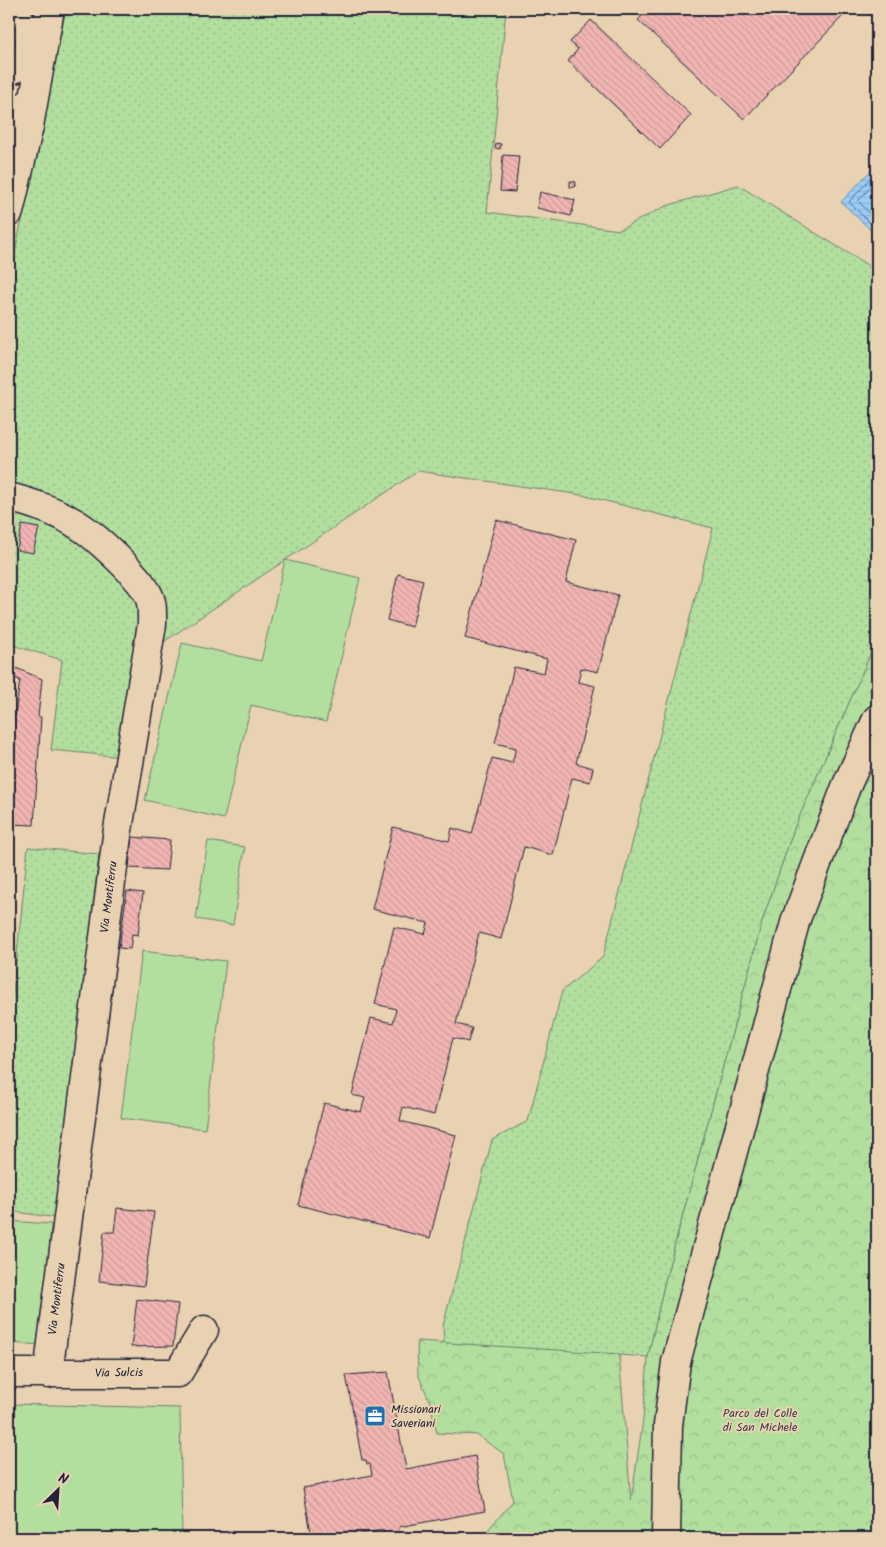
<svg xmlns="http://www.w3.org/2000/svg" width="886" height="1547" font-family="Kalam,sans-serif">
<defs>
<pattern id="grass-dots" width="8" height="8" patternUnits="userSpaceOnUse" patternTransform="scale(1.25)"><rect width="8" height="8" fill="#b2df9e"/><path d="M2 2h.1M6 6h.1" fill="none" stroke="#99bf89" stroke-width="1.8" stroke-linecap="round"/></pattern>
<pattern id="forest-crowns" width="20" height="18" patternUnits="userSpaceOnUse" patternTransform="scale(1.25)"><rect width="20" height="18" fill="#b2df9e"/><path d="M2 6a3 3 0 1 1 6 0M12 15a3 3 0 1 1 6 0" fill="none" stroke="#99bf89"/></pattern>
<pattern id="water-rules" width="6" height="5" patternUnits="userSpaceOnUse" patternTransform="scale(1.25)"><rect width="6" height="5" fill="#9acef8"/><path d="M0 2.5h6" fill="none" stroke="#84b1d6"/></pattern>
<pattern id="building-back-hatch" width="6" height="6" patternUnits="userSpaceOnUse" patternTransform="scale(1.25)"><rect width="6" height="6" fill="#f1b5b3"/><path d="M-1 5l2 2M0 0l6 6M5-1l2 2" fill="none" stroke="#ce9b9b"/></pattern>
</defs>
<rect width="100%" height="100%" fill="#e9d2b1"/>
<filter id="ink" filterUnits="userSpaceOnUse"><feTurbulence type="fractalNoise" baseFrequency=".02" numOctaves="2"/><feDisplacementMap in="SourceGraphic" scale="10" xChannelSelector="R" yChannelSelector="G"/><feConvolveMatrix kernelMatrix="1 2 1 2 8 2 1 2 1" color-interpolation-filters="sRGB"/></filter>
<g filter="url(#ink)">
<!-- grass -->
<path fill="url(#grass-dots)" stroke="#6a806c" d="M66 9H506L487 212 619 230 666 206 738 185 877 271V639L794 829 763 919 665 1281 648 1357 444 1343 443 1326 492 1140 528 1121 562 991 603 957 713 528 582 495 418 471 162 643 123 757 51 750 62 660 9 644V281Z
M28 847 99 854 58 1218 9 1211V1032Z"/>
<!-- forest -->
<path fill="url(#forest-crowns)" stroke="#6a806c" d="M877 639V1538H481L513 1501 504 1454 477 1435 437 1433 430 1402 418 1374 417 1341 619 1354 631 1501 643 1420 648 1357 665 1281 763 919 794 829Z"/>
<!-- pitch -->
<path fill="#b2df9e" stroke="#6a806c" d="M285 560 360 578 326 722 251 705 224 819 145 800 182 643 261 661Z
M208 841 245 847 233 925 196 919Z
M142 951 226 961 205 1129 121 1118Z
M9 1221 51 1224 43 1345 9 1343Z
M9 1404 180 1408 182 1538H9Z"/>
<!-- water -->
<path fill="url(#water-rules)" stroke="#6a89ac" d="M877 164V230L874 233 841 202Z"/>
<g fill="none" stroke-linecap="round" stroke-linejoin="round">
<!-- shore -->
<path stroke="#526787" stroke-width="1" d="M877 171 849 202 873 226 877 227
M877 180 858 201 877 221"/>
</g>
<!-- building -->
<path fill="url(#building-back-hatch)" stroke="#22223b" d="M649 9H836L843 16 744 119 638 20Z
M591 20 691 115 660 149 568 61 578 49 570 42Z
M496 143 501 144 500 149 495 148Z
M503 155 519 156 515 192 500 191Z
M570 181 576 182 575 187H570Z
M540 192 575 200 571 216 537 208Z
M496 520 576 540 566 582 618 595 598 672 581 668 578 682 595 686 576 763 593 768 590 782 572 778 553 855 524 847 501 939 479 933 456 1024 472 1028 468 1042 453 1038 434 1115 403 1107 400 1121 456 1135 430 1238 298 1205 324 1103 361 1112 365 1098 352 1095 371 1018 393 1023 396 1009 375 1004 394 927 425 934 428 923 372 909 393 827 449 841 452 828 472 834 492 758 512 763 516 748 495 743 514 667 544 673 547 659 465 638Z
M22 525 39 528 33 553 17 550Z
M398 574 423 580 412 627 387 620Z
M9 665 42 679 38 717H41L34 825 9 824V715H15L20 680 9 677Z
M132 837 170 840 167 870 129 868Z
M127 891 143 893 138 935 132 934 130 949 119 948Z
M117 1208 154 1212 144 1286 99 1281 104 1232H114Z
M137 1299 178 1304 173 1346 131 1347Z
M388 1372 406 1469 475 1456 485 1511 399 1527 400 1536 389 1538H384L383 1530 340 1538H312L303 1488 372 1475 370 1464H367L366 1460H362L346 1375Z"/>
<g fill="none" stroke-linecap="round" stroke-linejoin="round">
<!-- street casing -->
<g stroke="#22223b" stroke-width="31">
<path id="street" d="M9 212 29 126 28 104
M9 497C30 503 54 510 73 522 92 532 138 575 148 594 153 603 152 613 152 624L117 836 48 1374
M9 1373H178L204 1330
M666 1538 668 1425 676 1362 796 919 846 787 877 719"/>
</g>
<!-- secondary casing -->
<g stroke="#22223b" stroke-width="31">
<path id="secondary" d="M9 12C33 24 39 61 9 71
M29 126 50 9"/>
</g>
<!-- street -->
<use href="#street" stroke="#e9d2b1" stroke-width="28"/>
<!-- secondary -->
<use href="#secondary" stroke="#e9d2b1" stroke-width="28"/>
</g>
</g>
<!-- icons -->
<defs>
<g id="office-square" transform="scale(1.125)"><rect x="-9" y="-9" width="18" height="18" rx="4" fill="#1f6fb2" stroke="#e9d2b1"/><path d="M-6-3h4V-5.5h4V-3h4V5H-6ZM-1-4.5V-3h2v-1.5ZM-6 0V1H6V0Z" fill="#fff"/></g>
</defs>
<g fill-rule="evenodd">
<use href="#office-square" x="375" y="1416"/>
</g>
<g text-anchor="middle" dominant-baseline="central" stroke-width="4" stroke-linejoin="round" paint-order="stroke">
<!-- street labels -->
<g font-size="12" fill="#22223b" stroke="#e9d2b1">
<text transform="translate(109 897) rotate(-83)">Via Montiferru</text>
<text transform="translate(57 1299) rotate(-83)">Via Montiferru</text>
<text transform="translate(119 1373) rotate(-1)">Via Sulcis</text>
</g>
<!-- poi labels -->
<g font-size="12" fill="#22223b" stroke="#e9d2b1" text-anchor="start">
<text x="391" y="1409">Missionari<tspan x="391" dy="14">Saveriani</tspan></text>
</g>
<!-- park labels -->
<g font-size="12" fill="#383e4a" stroke="#e9d2b1">
<text x="760" y="1413">Parco del Colle<tspan x="760" dy="14">di San Michele</tspan></text>
</g>
</g>
<!-- margin -->
<rect width="886" height="1547" fill="none" stroke="#e9d2b1" stroke-width="30"/>
<rect x="15" y="15" width="856" height="1517" fill="none" stroke="#22223b" stroke-width="2" filter="url(#ink)"/>
<!-- north arrow -->
<g transform="translate(58 1490) rotate(25)" stroke="#e9d2b1" stroke-width="4" paint-order="stroke">
<path d="M0-4L9 19L0 12L-9 19Z" fill="#22223b"/>
<text y="-8" font-size="14" font-weight="bold" text-anchor="middle" fill="#22223b">N</text>
</g>
</svg>
